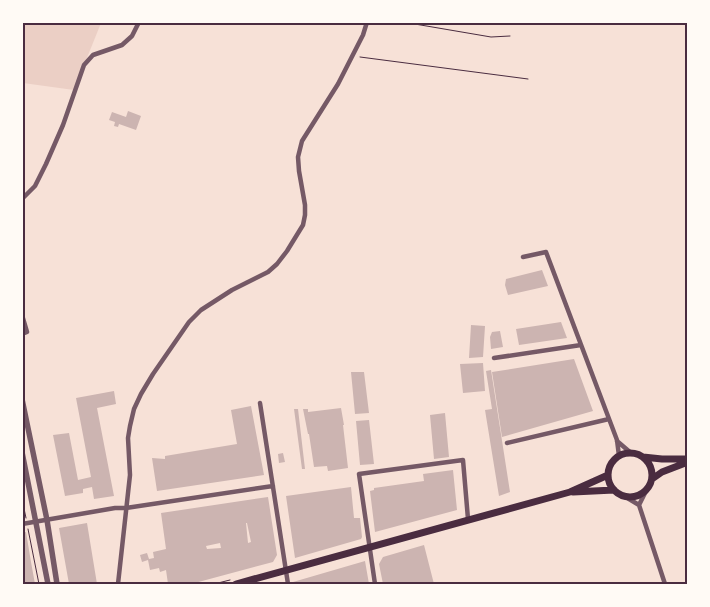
<svg xmlns="http://www.w3.org/2000/svg" width="710" height="607" font-family="Montserrat,sans-serif">
<rect width="100%" height="100%" fill="#f7e1d7"/>
<!-- green -->
<path fill="#ebcfc5" d="M23 23H101L74 90 23 83Z"/>
<!-- building -->
<path fill="#ccb4b1" fill-rule="evenodd" d="M128 111 141 116 136 130 119 124 118 127 114 126 115 122 109 120 112 112 126 117Z
M542 270 548 286 508 295 505 285 506 279Z
M561 322 567 338 519 345 516 329Z
M471 325 485 326 483 357 469 358Z
M500 331 503 347 491 349 490 337 492 332Z
M574 359 593 411 502 437 492 372Z
M483 363 485 391 463 393 460 364Z
M491 370 510 492 499 496 485 410 492 409 486 371Z
M351 372H364L369 413 355 414Z
M114 391 116 404 97 408 114 496 94 499 92 487 83 489V493L65 496 53 435 69 433 78 480 91 477 76 398Z
M251 406 264 475 157 491 152 458 165 459V456L237 444 231 410Z
M341 408 344 425H343L348 468 328 471 327 466 314 467 309 434H308L303 409H308V412Z
M294 409H298L305 469H302Z
M445 413 449 457 434 459 430 415Z
M369 420 374 464 360 465 356 421Z
M283 453 285 462 279 463 278 454Z
M453 470 457 510 375 532 370 491 374 490V488L424 481 423 474Z
M351 487 354 518H360L362 537 361 539 295 558 286 496Z
M268 497 277 555 273 562 191 584H168L166 570 160 572 159 568 150 570 148 560 142 562 140 555 147 553 149 559 154 558 153 552 166 549 161 513ZM246 523H247L251 542 248 543ZM220 543 221 548 207 549 206 546Z
M87 523 97 584H69L59 528Z
M26 532 31 562 35 584H22V533Z
M424 545 434 584H383L379 564 383 557Z
M365 561 369 584H293V582Z"/>
<g fill="none" stroke-linecap="round" stroke-linejoin="round">
<!-- path -->
<path stroke="#4a2c40" stroke-width="1" d="M403 22 491 37 510 36
M360 57 528 79
M22 499 26 518
M28 529 39 584
M214 584 230 580"/>
<!-- minor -->
<path stroke="#755966" stroke-width="4.5" d="M22 199 35 186 46 164 63 125 84 65 93 55 122 45 132 36 139 22
M523 257 546 252 617 440 619 456
M22 315 27 332 22 334
M494 358 581 345
M260 403 288 584
M617 441 631 453
M507 443 609 419
M624 496 639 505 665 584
M639 505 646 491
M22 524 115 508H126L273 486
M118 584 130 475 128 438 130 426 134 409 141 394 153 374 189 322 201 310 232 290 268 272 277 264 287 251 303 225 305 215V205L299 171 298 157 302 141 338 84 363 35 367 22
M375 584 359 474 463 460 468 519"/>
<!-- tertiary -->
<path stroke="#755966" stroke-width="5.5" d="M22 399 47 520 57 584
M22 452 48 584"/>
<!-- primary -->
<path stroke="#4a2c40" stroke-width="7" d="M608 475a22 22 0 1 1 44 0a22 22 0 1 1-44 0Z
M643 457 662 459H688
M652 479 662 472 688 462
M573 492 614 490
M236 584 570 492 608 475"/>
</g>
<!-- border -->
<rect width="710" height="607" fill="none" stroke="#fffaf5" stroke-width="48"/>
<rect x="24" y="24" width="662" height="559" fill="none" stroke="#4a2c40" stroke-width="2"/>
</svg>
